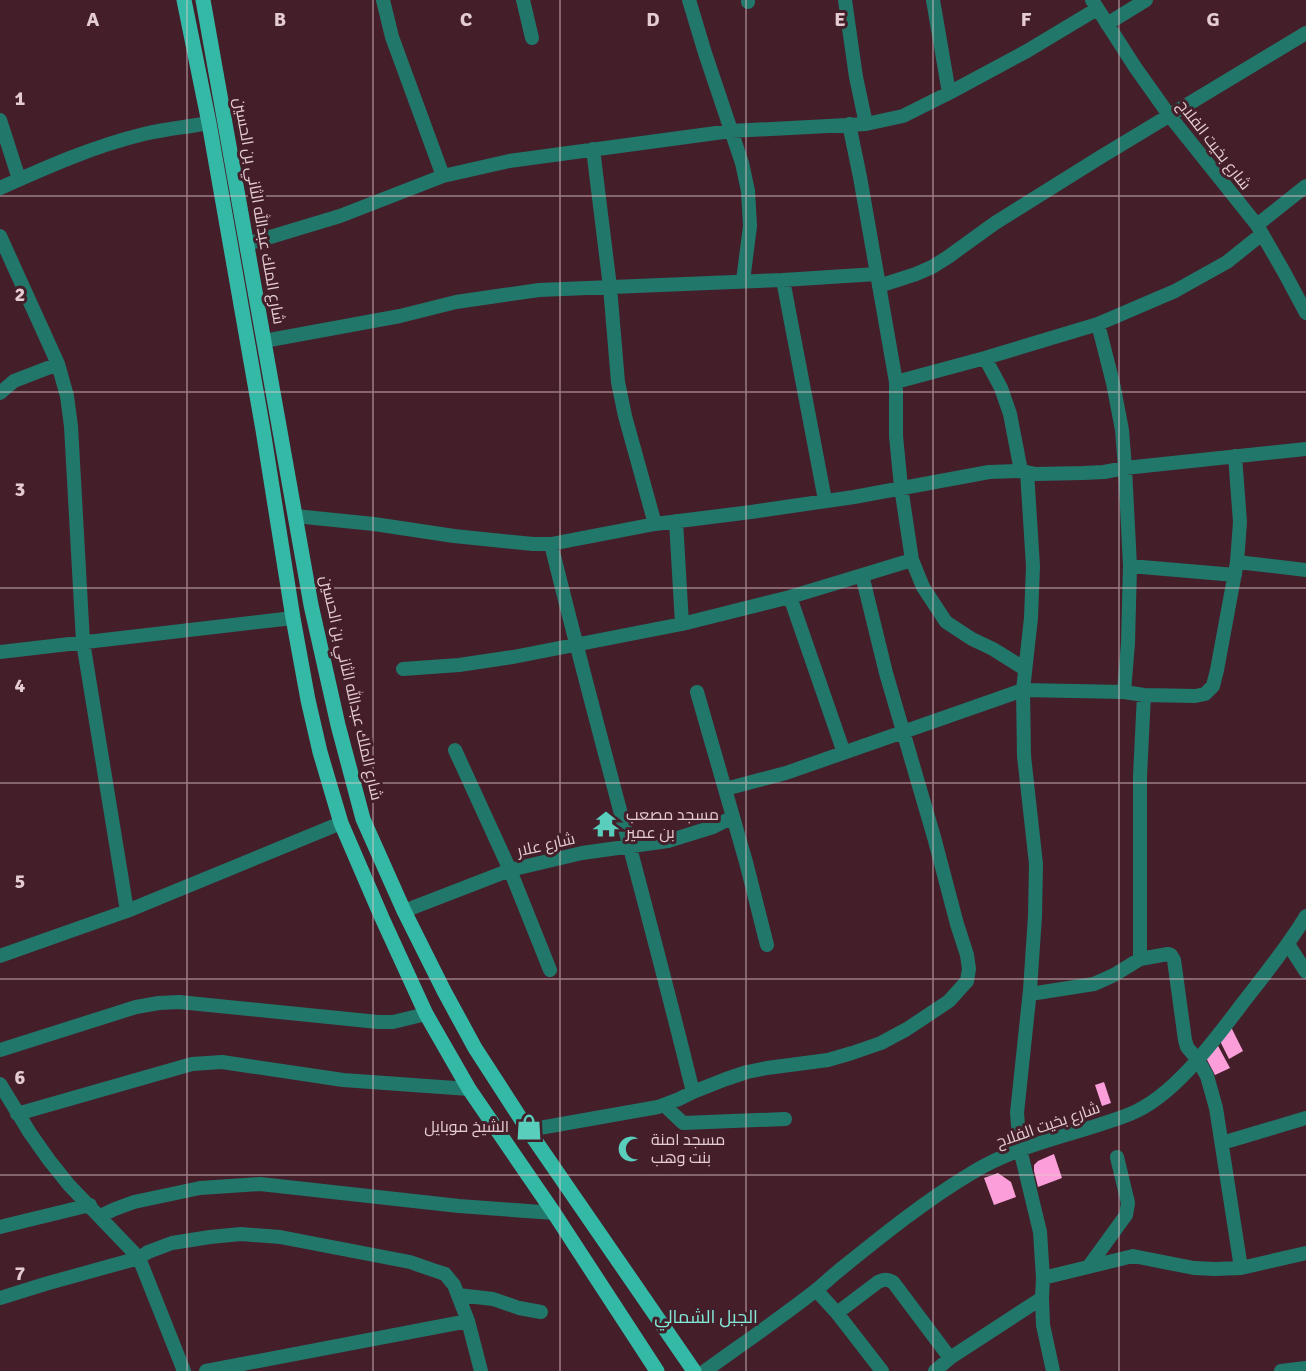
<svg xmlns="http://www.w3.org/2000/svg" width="1306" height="1371" font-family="Signika,Cairo,sans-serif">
<rect width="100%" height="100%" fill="#441f2a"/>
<!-- building -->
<path fill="#fb9ed9" d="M1231 1027 1243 1051 1229 1059 1219 1039Z
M1217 1044 1230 1068 1215 1075 1205 1056Z
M1104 1082 1111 1103 1102 1106 1095 1085Z
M1054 1154 1062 1178 1038 1187 1034 1171V1165L1038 1161Z
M998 1173 1011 1182 1016 1197 994 1205 984 1178Z"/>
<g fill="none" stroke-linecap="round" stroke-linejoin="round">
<!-- minor -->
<path stroke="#22776b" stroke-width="14" d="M383 0 392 37 443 176
M523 0 532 38
M689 0 705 53 742 163 748 191 750 226 743 281
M748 0V2
M845 0 856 77 866 124
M933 0 949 93
M1092 0 1135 67 1169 115 1257 225 1284 272 1306 313
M1107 24 1146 0
M0 120 19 179
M849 124 860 177 896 382V436L901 487 912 560 923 587 946 622 972 639 993 649 1025 669
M593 149 610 287 618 382 625 416 655 524
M0 188C47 167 94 146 144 134 165 129 187 127 209 123
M1257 225 1306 186
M0 236 58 364 67 396 71 426 83 642 127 911
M247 244 340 216 443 176 509 161 731 131 866 124 903 116 949 93 1027 51 1097 9
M783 280 825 500
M879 286 916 274 932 267 948 257 995 223 1099 158 1306 33
M1098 324 1113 383 1122 430 1125 468 1130 566 1128 643 1124 692
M264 341 400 316 456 302 539 290 783 280 877 274
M985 358 1001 388 1010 414 1021 471
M896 382 985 358 1098 324 1175 291 1227 262 1262 234
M0 393 14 381 58 364
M1027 472 1033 566 1031 618 1023 690 1024 756 1036 864 1035 916 1030 990 1017 1113 1020 1149 1040 1232 1043 1278 1042 1298 1043 1325 1053 1371
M295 516 374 524 454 536 533 544H551L655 524 751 512 854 497 989 472 1021 471 1036 474 1083 473 1104 472 1125 468 1306 449
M676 521 682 624
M551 544C596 727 648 908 693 1092
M1237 562 1306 570
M1130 566 1235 575
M790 597 844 753
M0 652 293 618
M403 669 459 665 513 657 682 624 790 597 912 560
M697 692 746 862 767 945
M455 750 510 870 550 970
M725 789 786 773 1023 690 1124 692 1144 695 1195 696 1205 694 1213 686 1217 670 1237 562 1240 522 1235 456
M404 911 510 870 582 853 668 841 713 827 733 817
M1288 944 1306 972
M0 956 127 911 341 823
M1140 959V776L1144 695
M1030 994 1094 984 1114 975 1140 959 1168 954 1171 955 1174 960 1185 1040 1187 1047 1198 1060 1207 1076 1216 1108 1241 1268
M0 1050 136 1007 159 1003 179 1002 378 1022H393L426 1014
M0 1084 30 1133 49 1160 69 1185 139 1258 184 1371
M664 1105 683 1123 785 1119
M17 1114 192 1064 222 1062 343 1080 469 1089
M528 1130 658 1107 679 1099 693 1092 726 1079 747 1072 767 1068 828 1060 852 1053 881 1043 907 1029 949 1001 967 981 969 969 967 955 957 924 934 837 886 673 862 575
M1222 1143 1306 1118
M100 1216 115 1209 134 1202 200 1188 260 1184 459 1206 554 1213
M0 1227 90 1205
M1089 1266 1126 1215 1128 1203 1117 1157
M1043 1278 1133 1256 1194 1268 1215 1269 1241 1268 1306 1253
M816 1290 837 1313 882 1371
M458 1295 493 1299 519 1308 541 1312
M0 1298 45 1284 139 1258 148 1252 172 1243 210 1237 241 1234 280 1237 410 1262 433 1270 445 1274 454 1285 468 1321 481 1371
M837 1313 878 1282C884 1279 887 1279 893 1282L950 1358
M206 1371 468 1321
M705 1371C741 1345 779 1319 815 1291 824 1284 833 1275 842 1268 883 1235 925 1201 970 1174 1019 1143 1077 1135 1130 1114 1175 1096 1216 1038 1245 1000 1266 973 1288 946 1306 916
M935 1371 950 1358 1042 1298
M1281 1371 1306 1368"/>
<!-- major -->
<path stroke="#34b9a7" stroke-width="15" d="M184 0 209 123 263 430 293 618 308 700 320 752 341 823 382 918 426 1014 469 1089 554 1213 657 1371
M203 0 311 605 338 725 363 819 404 911 444 991 475 1048 528 1130 694 1371"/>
</g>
<!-- grid -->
<path fill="none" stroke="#e5ccd2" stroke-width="1.5" stroke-opacity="0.55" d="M187 0V1371M373 0V1371M560 0V1371M746 0V1371M933 0V1371M1119 0V1371M0 196H1306M0 392H1306M0 588H1306M0 783H1306M0 979H1306M0 1175H1306"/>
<!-- icons -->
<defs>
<g id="temple-bare" transform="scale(2.07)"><path d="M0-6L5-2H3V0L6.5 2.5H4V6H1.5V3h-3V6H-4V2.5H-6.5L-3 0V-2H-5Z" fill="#5acebd" stroke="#441f2a" stroke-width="2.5" paint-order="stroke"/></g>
<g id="shop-bare" transform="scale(2.07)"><path d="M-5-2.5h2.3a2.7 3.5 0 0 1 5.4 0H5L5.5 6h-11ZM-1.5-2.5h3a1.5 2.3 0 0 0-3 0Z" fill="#5acebd" stroke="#441f2a" stroke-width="2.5" paint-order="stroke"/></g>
<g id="mosque-bare" transform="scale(2.07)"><path d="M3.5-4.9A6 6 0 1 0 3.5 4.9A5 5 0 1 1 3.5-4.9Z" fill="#5acebd" stroke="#441f2a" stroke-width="2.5" paint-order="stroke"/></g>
</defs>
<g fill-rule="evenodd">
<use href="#temple-bare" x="606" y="824"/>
<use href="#shop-bare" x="529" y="1127"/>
<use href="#mosque-bare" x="631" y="1149"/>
</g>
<g text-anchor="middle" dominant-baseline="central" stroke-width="6" stroke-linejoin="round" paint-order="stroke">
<!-- street labels -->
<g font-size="16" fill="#e5ccd2" stroke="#441f2a">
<text transform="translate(1214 145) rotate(52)">شارع بخيت الفلاح</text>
<text transform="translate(259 211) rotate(80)">شارع الملك عبدالله الثاني بن الحسين</text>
<text transform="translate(351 688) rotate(77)">شارع الملك عبدالله الثاني بن الحسين</text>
<text transform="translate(546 845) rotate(-13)">شارع علار</text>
<text transform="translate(1048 1125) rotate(-19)">شارع بخيت الفلاح</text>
</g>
<!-- poi labels -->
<g font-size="16" fill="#e5ccd2" stroke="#441f2a" text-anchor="start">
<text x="626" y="815">مسجد مصعب<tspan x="626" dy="18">بن عمير</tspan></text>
<text x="509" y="1127" text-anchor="end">الشيخ موبايل</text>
<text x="651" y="1140">مسجد امنة<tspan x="651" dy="18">بنت وهب</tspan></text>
</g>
<!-- neighbourhood labels -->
<g font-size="18" fill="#83ead9" stroke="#441f2a">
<text x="706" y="1317">الجبل الشمالي</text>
</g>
</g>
<g font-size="20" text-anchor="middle" font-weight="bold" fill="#e5ccd2" stroke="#441f2a" stroke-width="6" stroke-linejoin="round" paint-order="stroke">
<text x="93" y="26">A</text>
<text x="280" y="26">B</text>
<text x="466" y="26">C</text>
<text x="653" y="26">D</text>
<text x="840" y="26">E</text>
<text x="1026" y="26">F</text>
<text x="1213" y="26">G</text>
<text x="20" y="105">1</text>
<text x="20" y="301">2</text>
<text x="20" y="496">3</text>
<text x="20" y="692">4</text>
<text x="20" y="888">5</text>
<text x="20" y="1084">6</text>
<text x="20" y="1280">7</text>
</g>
</svg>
